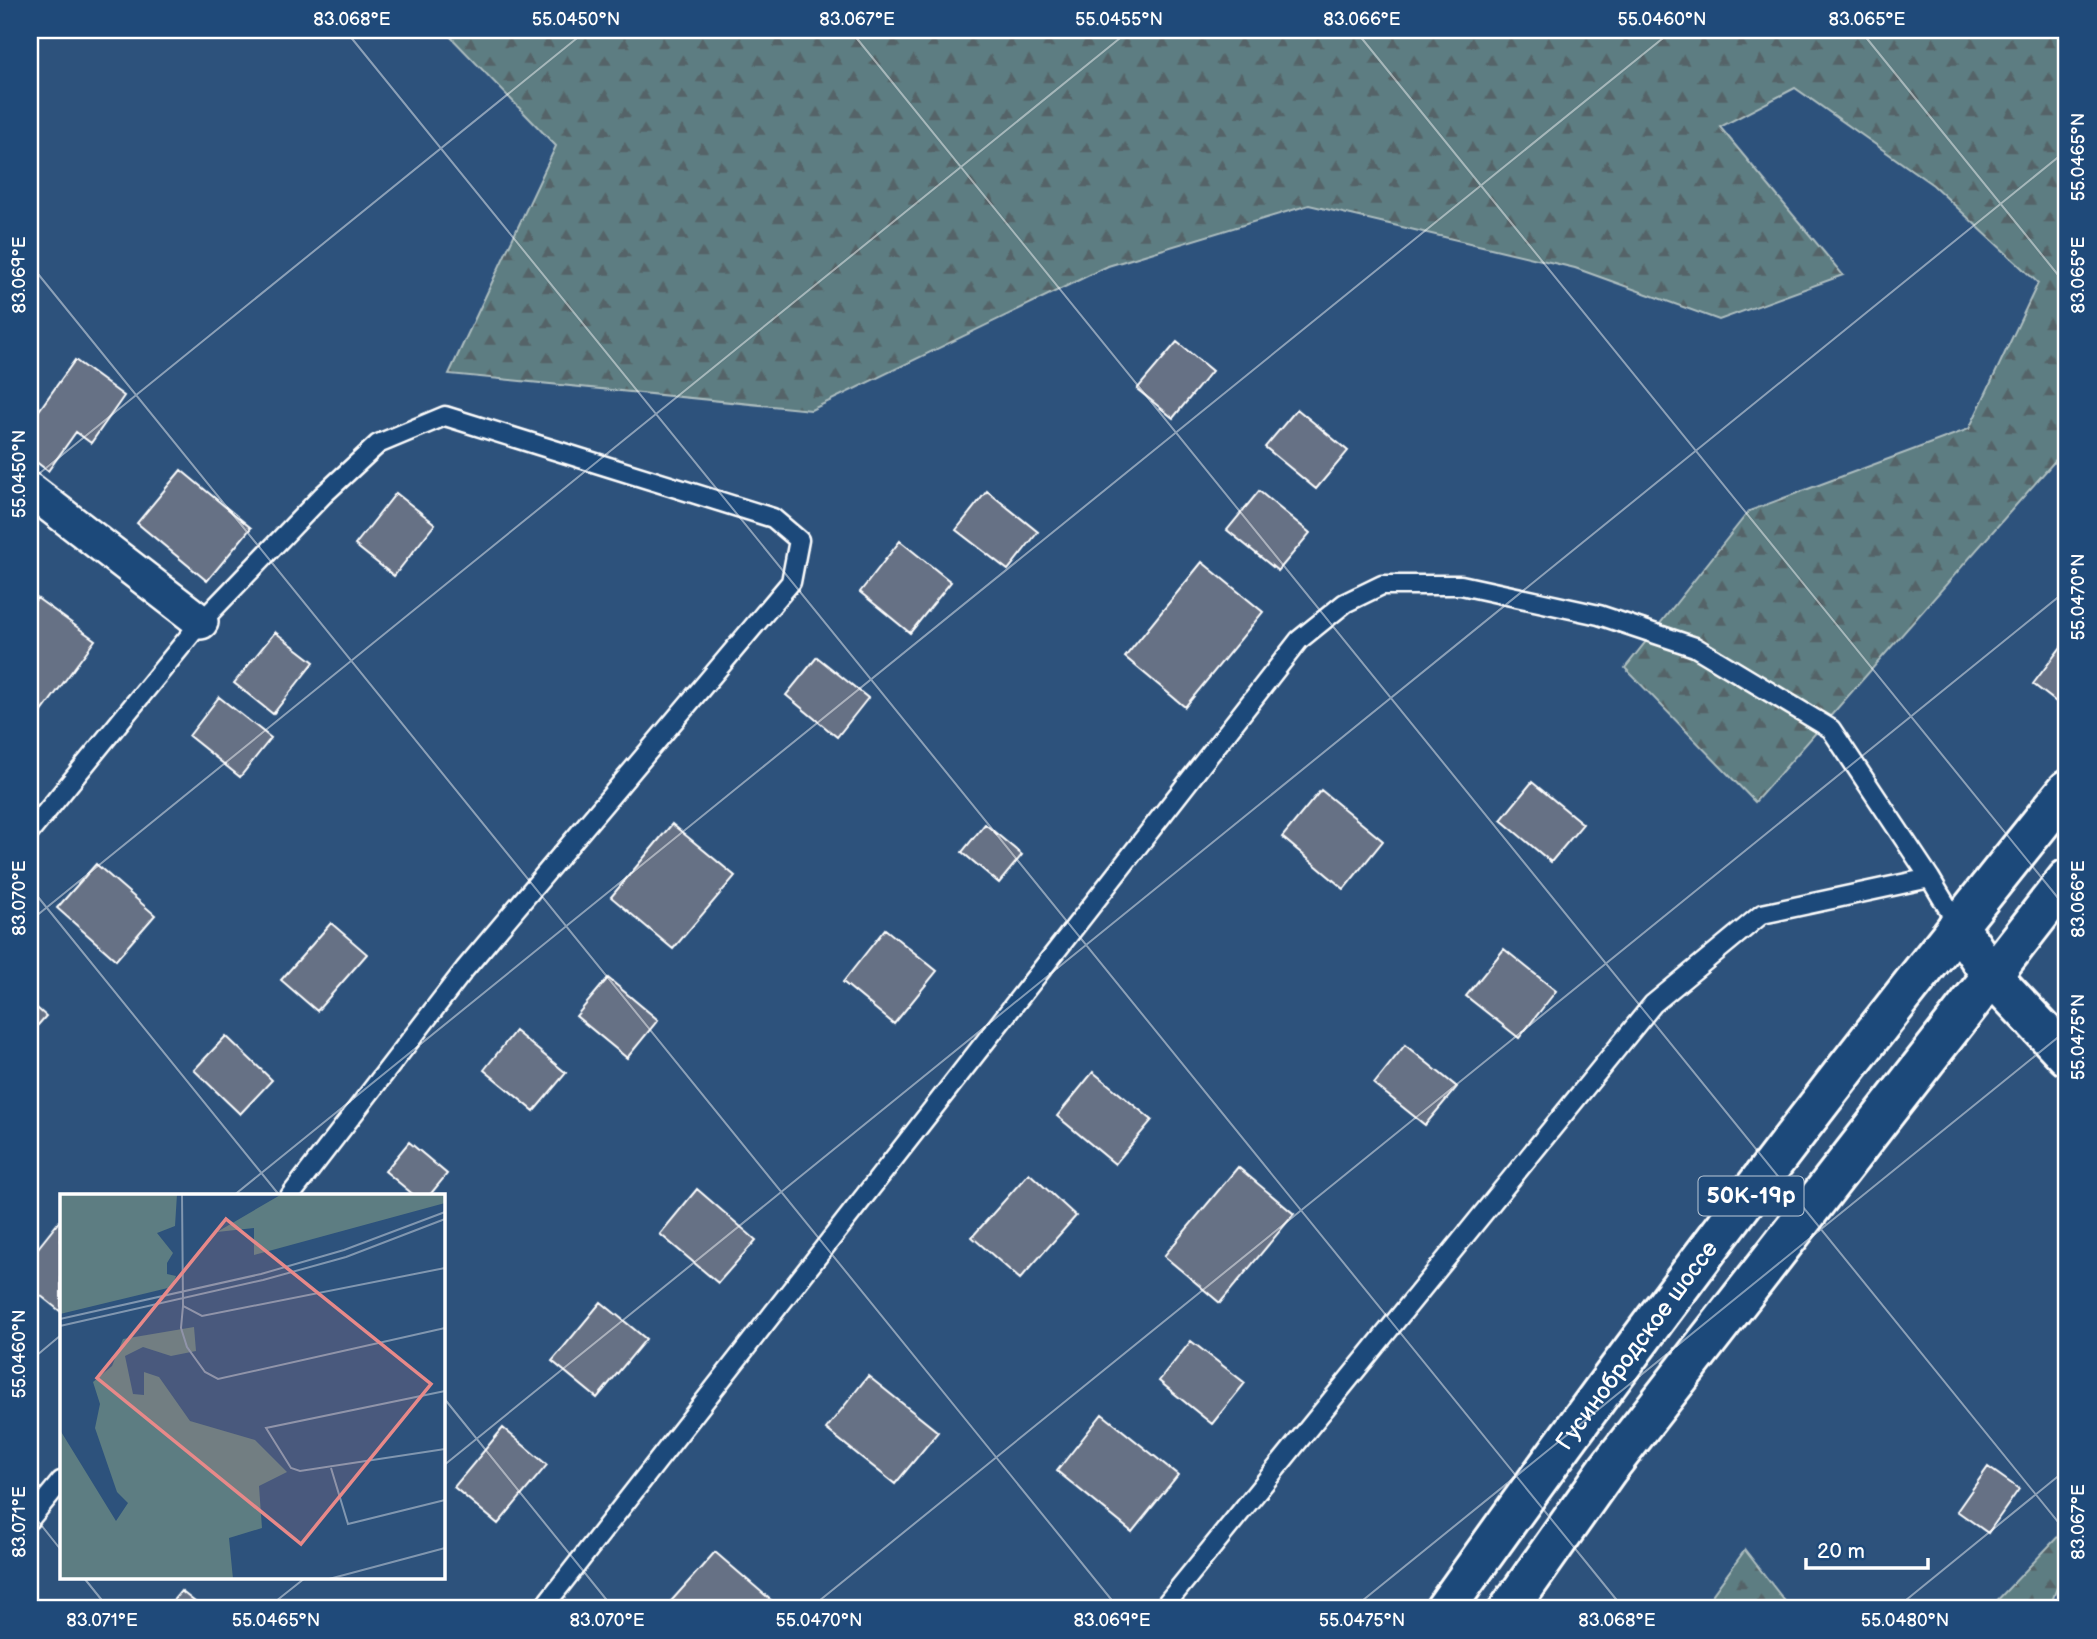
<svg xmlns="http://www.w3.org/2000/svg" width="2097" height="1639" font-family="'Balsamiq Sans',sans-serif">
<defs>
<pattern id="forest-firs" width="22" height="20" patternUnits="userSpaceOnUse" patternTransform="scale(1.75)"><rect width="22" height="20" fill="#5d7d82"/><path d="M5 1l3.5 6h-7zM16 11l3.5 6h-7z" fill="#546467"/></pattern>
</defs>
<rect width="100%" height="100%" fill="#2d527c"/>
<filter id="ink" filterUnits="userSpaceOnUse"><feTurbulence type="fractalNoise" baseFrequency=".0143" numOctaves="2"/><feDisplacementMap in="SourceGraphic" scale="14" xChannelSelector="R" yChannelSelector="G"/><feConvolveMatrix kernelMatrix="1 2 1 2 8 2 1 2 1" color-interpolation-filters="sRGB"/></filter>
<g filter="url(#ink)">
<!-- forest -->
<path fill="url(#forest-firs)" stroke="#aebec0" stroke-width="2" d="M444 30H2067V447L1755 802 1625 668 1749 511 1969 429 2038 283 1933 185 1795 88 1720 127 1843 275 1719 320 1575 268 1309 205 1108 266 811 410 449 374 556 146Z
M2067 1527V1561L2049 1609H1989Z
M1745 1550 1791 1609H1702Z"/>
<!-- building -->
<path fill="#667185" stroke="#fff" stroke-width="2" d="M1177 342 1212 371 1173 418 1137 389Z
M75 360 124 396 91 443 76 432 48 471 30 457V423Z
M1297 409 1348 451 1316 489 1265 447Z
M181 470 251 528 207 581 137 523Z
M987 491 1038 532 1008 570 956 530Z
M1259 491 1310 533 1278 571 1227 530Z
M396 493 435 524 394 576 355 545Z
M900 541 951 582 910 633 860 592Z
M1202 562 1263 612 1185 707 1125 657Z
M37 598 95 640 38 717 30 711V607Z
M275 632 314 662 273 714 234 683Z
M2067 639V704L2064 708 2033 684Z
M817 657 868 698 837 737 786 695Z
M219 697 271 738 240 777 189 736Z
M1532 782 1583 824 1551 862 1501 820Z
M1321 790 1383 841 1344 889 1282 837Z
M672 824 735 876 673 949 611 897Z
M985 824 1022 855 999 883 962 852Z
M96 864 155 915 116 960 57 908Z
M331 923 367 954 317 1011 281 980Z
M885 929 937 971 894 1024 843 982Z
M1504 949 1556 991 1519 1038 1466 996Z
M608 978 658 1020 627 1058 576 1016Z
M30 1002 46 1016 30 1034Z
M515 1031 566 1073 534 1111 484 1070Z
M226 1036 272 1080 240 1114 194 1070Z
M1405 1045 1457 1087 1425 1125 1374 1084Z
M1093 1072 1152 1120 1115 1164 1057 1116Z
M409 1142 447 1174 429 1196H415L385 1171Z
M1238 1167 1294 1214 1220 1303 1164 1256Z
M1029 1173 1076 1216 1020 1279 972 1237Z
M697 1189 756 1240 718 1283 660 1234Z
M61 1219V1312L30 1287V1258Z
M601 1302 646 1339 597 1398 552 1361Z
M1191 1341 1245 1383 1212 1424 1159 1381Z
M868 1376 938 1432 895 1484 826 1429Z
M1102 1414 1178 1475 1132 1532 1057 1471Z
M503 1428 547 1465 498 1524 454 1487Z
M1988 1467 2019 1489 1988 1533 1957 1511Z
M715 1552 772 1601 765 1609H664Z
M181 1591 204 1609H166Z"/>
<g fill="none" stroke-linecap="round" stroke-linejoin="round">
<!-- lane casing -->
<g stroke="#fff" stroke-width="23">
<path id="lane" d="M30 832 201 622 323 495 378 444 445 416 773 518 799 540 791 582 465 969 290 1196
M30 1519 61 1481
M542 1609 1299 640 1345 603 1382 585H1461L1599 615 1695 647 1831 729 1930 878
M1162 1609 1653 1004 1762 914 1930 878 1958 925"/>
</g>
<!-- street casing -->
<g stroke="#fff" stroke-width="38">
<path id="street" d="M30 490 201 622"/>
</g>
<!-- secondary casing -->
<g stroke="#fff" stroke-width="44">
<path id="secondary" d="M1958 925 1990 974 2067 1056"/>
</g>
<!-- primary casing -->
<g stroke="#fff" stroke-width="44">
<g id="primary">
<path id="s1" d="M1445 1609C1643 1329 1852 1056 2067 790"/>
<path d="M1509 1609 1607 1470 2067 879"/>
</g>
</g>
<!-- lane -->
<use href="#lane" stroke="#1f4a7a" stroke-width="18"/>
<!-- street -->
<use href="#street" stroke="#1f4a7a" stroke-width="33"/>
<!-- secondary -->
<use href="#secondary" stroke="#1f4a7a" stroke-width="38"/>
<!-- primary -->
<use href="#primary" stroke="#1f4a7a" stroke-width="38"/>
</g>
</g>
<!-- ticks -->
<path fill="none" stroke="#fff" stroke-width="2" stroke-opacity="0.45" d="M345 30 1624 1609M850 30 2067 1533M1355 30 2067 909M1860 30 2067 286M30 42 44 30M30 264 1119 1609M30 481 587 30M30 887 280 1196M30 921 1130 30M233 1196 1673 30M30 1361 61 1335M443 1397 614 1609M443 1466 2067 150M30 1511 61 1550M84 1578 109 1609M266 1609 305 1578M809 1609 2067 590M1352 1609 2067 1030M1895 1609 2067 1469"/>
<g text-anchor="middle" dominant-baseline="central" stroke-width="5" stroke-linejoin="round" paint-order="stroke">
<!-- shield labels -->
<rect fill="#1f4a7a" stroke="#bcc9d7" stroke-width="2" x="1698.5" y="1176.5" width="105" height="39" rx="5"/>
<g font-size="23" font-weight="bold" fill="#fff">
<text x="1751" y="1196">50К-19р</text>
</g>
<!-- street labels -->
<g font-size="24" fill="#fff" stroke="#1f4a7a">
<text stroke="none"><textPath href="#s1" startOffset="326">Гусинобродское шоссе</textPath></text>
</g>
</g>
<!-- overview -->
<g transform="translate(60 1194)">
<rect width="385" height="385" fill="#2d527c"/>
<path d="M0 0H117L115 32 97 39 113 59 107 69V80L116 82 112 93 0 120ZM222 0H385V9L194 61V34L157 38ZM134 133 136 157 111 162 83 153 65 162 73 200 84 201V178L99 183 130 227 195 246 227 278 199 292 202 334 169 344 173 385H0V236L56 327 68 309 57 298 35 234 40 210 33 188 52 172 63 145Z" fill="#5d7d82"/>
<path fill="none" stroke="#8197b0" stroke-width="2" d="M122 0 123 112 142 122 385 74M123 112 121 134 127 153 145 178 158 185 385 134M0 125 201 80 284 56 385 18M0 132 203 86 286 63 385 25M385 197 206 234 231 274 240 277 385 255M271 274 288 330 385 306M269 385 385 354"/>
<path fill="#e88989" fill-opacity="0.15" stroke="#e88989" stroke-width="3.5" d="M166 25 371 190 241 350 37 184Z"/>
<rect width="385" height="385" fill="none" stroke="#fff" stroke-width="3.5"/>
</g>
<!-- margin -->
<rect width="2097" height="1639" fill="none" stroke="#1f4a7a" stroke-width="77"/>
<!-- scale -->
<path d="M1806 1558v10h122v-10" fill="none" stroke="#ffffff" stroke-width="3.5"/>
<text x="1817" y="1558" font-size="21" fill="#ffffff" stroke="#1f4a7a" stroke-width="5" paint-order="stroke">20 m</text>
<rect x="38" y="38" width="2020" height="1562" fill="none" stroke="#fff" stroke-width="2.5"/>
<g font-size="18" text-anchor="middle" fill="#fff">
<text x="352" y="25">83.068°E</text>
<text x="576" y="25">55.0450°N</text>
<text x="857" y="25">83.067°E</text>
<text x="1119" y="25">55.0455°N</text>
<text x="1362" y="25">83.066°E</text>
<text x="1662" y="25">55.0460°N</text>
<text x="1867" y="25">83.065°E</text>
<text transform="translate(2078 157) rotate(-90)" y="6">55.0465°N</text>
<text transform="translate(19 275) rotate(-90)" y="6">83.069°E</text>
<text transform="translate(2078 275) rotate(-90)" y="6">83.065°E</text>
<text transform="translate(19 474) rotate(-90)" y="6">55.0450°N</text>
<text transform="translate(2078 597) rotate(-90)" y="6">55.0470°N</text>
<text transform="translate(19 898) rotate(-90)" y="6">83.070°E</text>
<text transform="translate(2078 899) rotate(-90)" y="6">83.066°E</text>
<text transform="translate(2078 1037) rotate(-90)" y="6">55.0475°N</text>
<text transform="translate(19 1354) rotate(-90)" y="6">55.0460°N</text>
<text transform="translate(19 1522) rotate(-90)" y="6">83.071°E</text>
<text transform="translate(2078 1522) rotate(-90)" y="6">83.067°E</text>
<text x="102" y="1626">83.071°E</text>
<text x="276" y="1626">55.0465°N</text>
<text x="607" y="1626">83.070°E</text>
<text x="819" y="1626">55.0470°N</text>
<text x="1112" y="1626">83.069°E</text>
<text x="1362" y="1626">55.0475°N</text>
<text x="1617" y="1626">83.068°E</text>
<text x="1905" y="1626">55.0480°N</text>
</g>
</svg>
